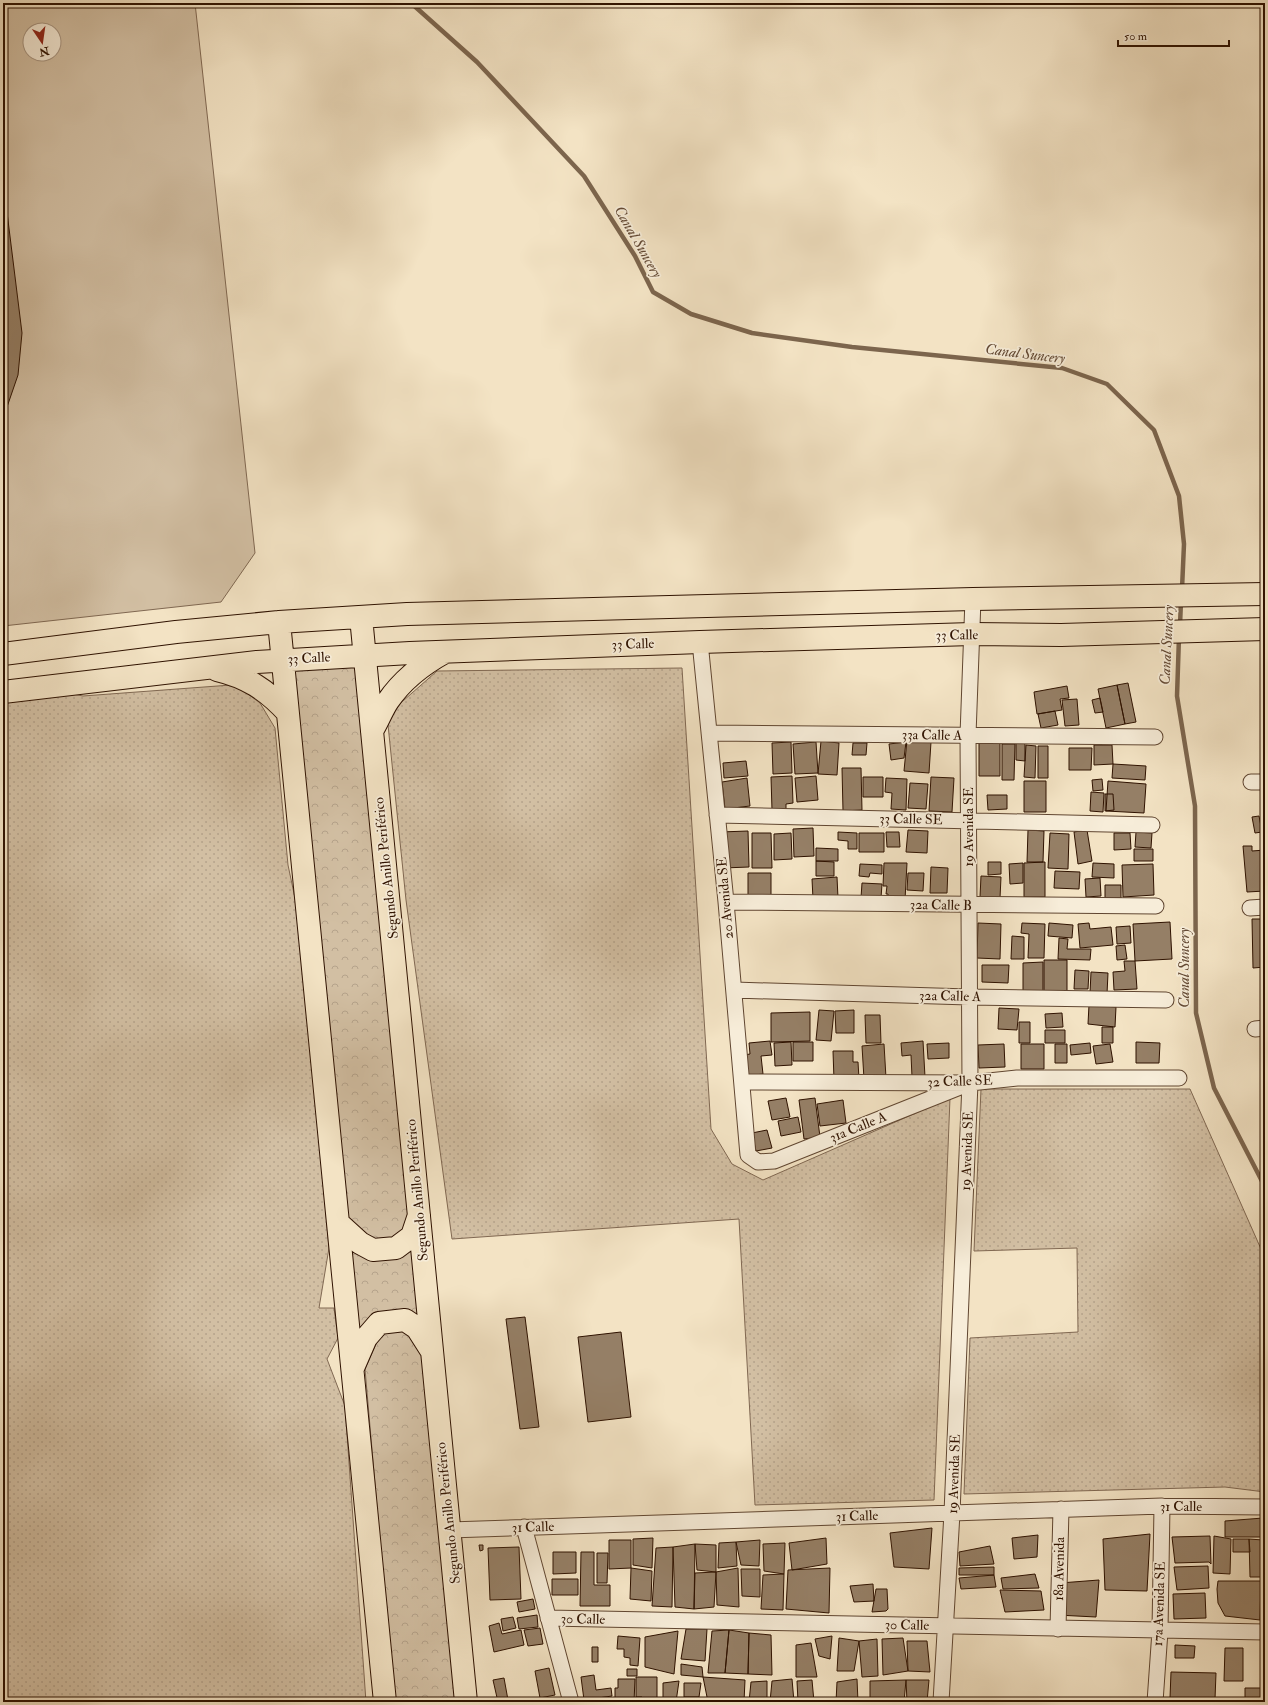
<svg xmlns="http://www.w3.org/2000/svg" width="1268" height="1705" font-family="'IM FELL Double Pica',serif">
<defs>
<pattern id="grass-dots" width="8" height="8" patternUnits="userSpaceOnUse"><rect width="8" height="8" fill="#d2bfa3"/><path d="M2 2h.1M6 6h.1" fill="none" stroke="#b5a38b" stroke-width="1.8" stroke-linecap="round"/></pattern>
<pattern id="park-crowns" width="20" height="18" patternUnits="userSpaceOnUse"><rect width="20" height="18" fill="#d2bfa3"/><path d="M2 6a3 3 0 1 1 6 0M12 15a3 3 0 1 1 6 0" fill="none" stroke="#b5a38b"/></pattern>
</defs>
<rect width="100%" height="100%" fill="#f3e3c4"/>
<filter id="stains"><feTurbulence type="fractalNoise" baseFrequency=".005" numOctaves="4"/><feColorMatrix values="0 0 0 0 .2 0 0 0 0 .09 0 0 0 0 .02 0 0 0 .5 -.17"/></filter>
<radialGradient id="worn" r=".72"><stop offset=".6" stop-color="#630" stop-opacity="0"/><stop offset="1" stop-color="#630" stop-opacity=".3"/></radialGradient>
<!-- grass -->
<path fill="url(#grass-dots)" stroke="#806852" d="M682 668 711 1129 732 1164 763 1180 950 1098 934 1500 755 1505 739 1219 452 1239 406 900 387 715 437 671Z
M231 685 244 691 260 703 275 728 288 865 300 922 329 1248 319 1308H334L338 1338 327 1359 345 1406 366 1702H3V696L53 690 83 696Z
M981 1089H1190L1265 1258V1492L1225 1487 964 1494 970 1338 1078 1332 1077 1248 974 1251Z"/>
<!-- park -->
<path fill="url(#park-crowns)" stroke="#806852" d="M361 655 411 1234 374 1248 345 1221 284 661Z
M420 1234 429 1332 405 1318 358 1343 351 1241 373 1257Z
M401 1328 427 1354 462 1702H394L365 1369 380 1335Z"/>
<!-- garden -->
<path fill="#d2bfa3" stroke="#806852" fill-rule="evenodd" d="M3 3H195L255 553 221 602 3 626ZM30 30H54V54H30Z"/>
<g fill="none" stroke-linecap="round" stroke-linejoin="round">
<!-- stream -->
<path stroke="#7c654d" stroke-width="4.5" d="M411 3 477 62 584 176 635 256 653 292 691 314 752 333 852 347 1062 368 1107 384 1154 430 1179 496 1184 544 1182 589
M1180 625 1181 601
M1179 637 1177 696 1195 806 1196 1013 1214 1088 1265 1187"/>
</g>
<!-- building -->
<path fill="#957f66" stroke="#2f1200" d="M3 180 22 333 18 375 7 407 3 405Z
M1128 683 1136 722 1125 724 1117 685Z
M1117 685 1125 724 1106 728 1098 689Z
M1067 686 1069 698 1060 699 1062 710 1037 714 1034 692Z
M1100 698 1103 712 1095 713 1092 700Z
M1077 699 1079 725 1065 726 1062 700Z
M1055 711 1058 725 1041 728 1038 714Z
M907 740 931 742 929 773 904 771Z
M821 741 839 743 837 775 818 774Z
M791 742 792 773 773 774 772 743Z
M816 742 818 773 795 774 793 744Z
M906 742 904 758 891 760 889 744Z
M979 742H1000V776H979Z
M853 743H867L866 755H852Z
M1016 743H1025V761L1016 760Z
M1002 744H1015L1014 780H1002Z
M1026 745 1036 746 1035 778 1024 777Z
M1094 745H1112L1113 764 1094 765Z
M1038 746H1048V778H1038Z
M1069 748H1092L1091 770H1069Z
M746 761 748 776 724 778 723 763Z
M1113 764 1146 766 1145 780 1112 778Z
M842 768H861L862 810 843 811Z
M792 776 793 803 786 804V810H772L771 777Z
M816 776 818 800 797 802 795 778Z
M863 777H883V797H863Z
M931 777 954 778 952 812 929 811Z
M747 778 750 806 725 809 722 782Z
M886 778 907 779 906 810 891 809 892 793 885 792Z
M1102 779 1103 790 1093 791 1092 780Z
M1024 781H1046V812H1024Z
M1108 781 1146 784 1144 813 1106 811Z
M910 783 928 784 926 809 908 808Z
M1091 792 1104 793 1103 812 1090 811Z
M1105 794H1113L1114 810 1105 811Z
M987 795H1007V809L988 810Z
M1259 816 1262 832 1255 833 1252 817Z
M813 828 814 856 794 857 793 829Z
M908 830 928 831 927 853 906 852Z
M1028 830 1044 831 1043 862H1027Z
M1087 830 1092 861 1078 864 1074 832Z
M748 831 749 867 723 868 720 832Z
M838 832 857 833V849H848V841L838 840Z
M886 832H899L900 847H887Z
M1136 832 1152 833 1151 848 1135 847Z
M752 833H771L772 868H752Z
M791 833 792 859 774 860V834Z
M859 833H884V852H859Z
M1050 833 1069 834 1068 869 1048 868Z
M1114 833H1130L1131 849 1114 850Z
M1243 846H1252V851L1265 850V891L1247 892Z
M816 848 838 849V861H816Z
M1134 849H1153V861H1134Z
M816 861 834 862V876H816Z
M988 862H1001V874L988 875Z
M1045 862V897H1024V863Z
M884 863H907L905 900 888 899V894H886L887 886H883Z
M1023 863V883L1010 884 1009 864Z
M1093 863 1114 864V878L1092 877Z
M860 864 882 865V874L870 873 869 877 859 876Z
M1153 864 1154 895 1123 897 1122 865Z
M931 867 948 868 947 893H930Z
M1055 871 1080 872 1079 889 1054 888Z
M748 873H771V905L748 904Z
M908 873H924L923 891 907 890Z
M981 876 1001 877 1000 898 980 897Z
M837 877 838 898 813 899 812 879Z
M1100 878 1101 896 1086 897 1085 879Z
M862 883 882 884 881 898H861Z
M1105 885H1121V898H1105Z
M1252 919H1265V967L1253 968Z
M1170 922 1172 959 1135 961 1133 924Z
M978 923 1001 924 1000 959 977 958Z
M1022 923 1045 924 1044 958H1028L1029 934 1021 933Z
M1049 923 1073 925 1072 938 1048 936Z
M1089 923 1090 929 1111 927 1113 945 1080 948 1078 924Z
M1130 926 1131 943 1117 944 1116 927Z
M1012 936 1024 937V959H1011Z
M1059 938 1068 939 1067 949H1091L1090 960 1058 959Z
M1125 945 1127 959 1117 960 1116 946Z
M1044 960H1067V991H1044Z
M1124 961H1135L1137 989 1114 990 1113 972 1125 971Z
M1043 962V991H1023V963Z
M982 965H1009L1008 983 982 982Z
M1075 970 1089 971 1088 989H1074Z
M1091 972 1108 973 1107 994 1090 993Z
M1089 1005 1116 1007 1115 1027 1088 1024Z
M999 1008 1019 1009 1017 1030 998 1029Z
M819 1010 834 1011 831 1041 816 1040Z
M854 1010V1033H836L835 1011Z
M810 1012V1041L771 1042V1013Z
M1062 1013 1063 1027 1046 1028 1045 1014Z
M865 1015H880L881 1043H866Z
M1019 1022H1030V1043H1019Z
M1102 1027H1113V1043H1102Z
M1045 1030H1065V1043H1045Z
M770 1041 772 1055 761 1056 763 1074 746 1076 744 1055 750 1054 749 1043Z
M923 1041 925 1077H912L911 1055 902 1056 901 1043Z
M791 1042 792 1065 775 1066 774 1043Z
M793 1042H813V1061H793Z
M1136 1042 1160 1043 1159 1063H1136Z
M949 1043V1058L928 1059 927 1044Z
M1090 1043 1091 1053 1071 1055 1070 1045Z
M884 1044 886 1078 864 1079 862 1046Z
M1004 1044 1005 1067 979 1068 978 1045Z
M1021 1044H1044V1069H1021Z
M1055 1044H1067V1063H1055Z
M1110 1044 1113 1062 1096 1064 1093 1046Z
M833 1051H853V1062H858L859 1079 834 1080Z
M786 1098 790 1117 772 1120 768 1101Z
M815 1098 820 1137 804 1139 799 1100Z
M843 1100 846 1123 820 1126 817 1104Z
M798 1117 801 1132 781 1136 778 1121Z
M767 1130 772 1148 756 1151 752 1133Z
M525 1317 539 1427 520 1429 506 1319Z
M621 1332 631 1417 588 1422 578 1337Z
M1263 1518V1537H1225V1521Z
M932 1528 929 1569 894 1567 890 1533Z
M1150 1534 1147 1591 1105 1590 1103 1539Z
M1038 1535 1037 1557 1014 1559 1012 1538Z
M1210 1536 1211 1564 1209 1562 1175 1563 1172 1537Z
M1214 1536 1231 1539 1230 1574 1213 1573Z
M653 1538 652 1568 633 1565V1539Z
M826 1538 827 1564 792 1570 789 1543Z
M1233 1539H1249L1250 1552H1233Z
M1249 1539 1263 1540 1261 1577H1250Z
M609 1540H631V1568L609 1569Z
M760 1540 759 1566 741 1565 736 1542Z
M736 1542 737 1566 718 1568 719 1543Z
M785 1543 784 1574 764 1571 763 1544Z
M695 1544 694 1609 675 1607 673 1547Z
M695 1544 716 1545V1572L697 1570Z
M479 1545H483V1550L480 1551Z
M990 1546 994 1564 960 1566 959 1552Z
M519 1547 521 1599 490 1600 488 1548Z
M673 1547 672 1607 652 1606 656 1548Z
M553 1552H576V1573L553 1574Z
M581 1552H594V1585H610V1606H580Z
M597 1553H608L607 1583H597Z
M1208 1566 1209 1588 1177 1590 1174 1567Z
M994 1567V1575H959V1568Z
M631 1568 652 1571 651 1601 630 1599Z
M738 1568 739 1607 717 1605 716 1572Z
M830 1568 829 1613 786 1609 788 1570Z
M741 1569H760V1597L742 1596Z
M716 1572 714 1607 694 1609 695 1573Z
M784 1574 783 1610 761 1609 763 1575Z
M1035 1574 1039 1588 1003 1589 1001 1578Z
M994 1575 996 1587 961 1589 959 1578Z
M552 1579H578V1595H552Z
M1099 1580 1096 1617 1057 1615 1060 1583Z
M1218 1581H1261L1260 1620 1225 1616 1218 1603 1217 1589Z
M873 1584 874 1601 854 1602 850 1586Z
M876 1589H887L888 1609 886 1611 872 1612Z
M1000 1590 1041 1591 1044 1610 1005 1612Z
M1205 1593 1206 1618 1174 1619 1173 1594Z
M533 1599 535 1609 519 1612 517 1602Z
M537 1615 538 1627 519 1629 517 1618Z
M513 1617 516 1628 503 1631 501 1619Z
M499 1623 502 1634 521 1630 524 1645 494 1652 489 1626Z
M540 1628 543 1644 528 1646 524 1630Z
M686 1629H707L705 1661 681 1659Z
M729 1630 725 1673H708L712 1631Z
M729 1630 749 1633 748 1674 725 1673Z
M678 1631 674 1674 645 1667V1637Z
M749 1633 771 1635 772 1675 748 1674Z
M618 1636 640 1638 638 1666 630 1665V1658L624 1657V1649H617Z
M832 1636 830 1659 819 1656 815 1639Z
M839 1638 859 1641 854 1671H837Z
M903 1638 908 1671 883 1675 882 1639Z
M877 1639 878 1676 862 1677 859 1641Z
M907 1641H927L930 1672 908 1671Z
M811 1643 817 1677H796V1645Z
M1175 1645 1195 1646 1194 1658H1175Z
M592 1647H598V1662H592Z
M1225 1648H1243V1681H1224Z
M681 1664 702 1667 703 1677 681 1675Z
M549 1668 555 1695 540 1698 535 1671Z
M627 1669H637V1676H627Z
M1171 1672 1216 1673 1215 1699 1170 1698Z
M594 1675 596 1690 611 1688 612 1696 584 1700 581 1677Z
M636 1677H657V1702H642V1697H636Z
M703 1677 745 1680 744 1702H708Z
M504 1678 508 1700 498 1702 493 1680Z
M618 1679H635L634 1702H615V1688H618Z
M792 1679 794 1702H770L772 1681Z
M857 1679 858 1702H836L837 1682Z
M812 1680 814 1702H798L797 1681Z
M906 1680H929L927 1702H907Z
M906 1680 904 1702H870V1681Z
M679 1681 676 1702H663V1683Z
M767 1681V1702H749L751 1682Z
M684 1683H701L699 1697H684Z
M1245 1688H1265V1700H1251V1702H1245Z
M1225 1698H1241V1702H1225Z"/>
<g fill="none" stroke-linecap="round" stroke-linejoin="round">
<!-- street casing -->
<g stroke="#604631" stroke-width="17">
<path id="street" d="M700 642 726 902 748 1155 758 1162 774 1161 970 1083
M709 733 1155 737
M1251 782H1265
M717 815 1152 825
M726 902 1156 906
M1250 908 1265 907
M734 990 969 997 1166 1000
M1255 1029 1265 1028
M742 1082 970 1083 1017 1078H1179
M524 1527 571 1702
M450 1530 1162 1506 1265 1507
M548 1618 1265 1632
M1058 1629 1061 1509
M941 1702 952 1513 970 1083 968 735 973 599
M1155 1702 1160 1631 1162 1506"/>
</g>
<!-- primary casing -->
<g stroke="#2f1200" stroke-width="24">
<path id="primary" d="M361 617 466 1702
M279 622 385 1702
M3 654 176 632 279 622 407 614 973 599 1265 594
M217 670C247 677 267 690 288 713
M3 692 257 662 410 653 700 642 972 634 1061 635 1265 629
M372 731C378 721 382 710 388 701 403 679 423 664 445 652
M338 1223 360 1243 373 1250 396 1248 412 1236 419 1215
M353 1368 366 1338 379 1323 405 1320 417 1328 431 1350"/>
</g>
<!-- street -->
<use href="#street" stroke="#f7edd9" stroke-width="15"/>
<!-- primary -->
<use href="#primary" stroke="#f3e3c4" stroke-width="22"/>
</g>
<g text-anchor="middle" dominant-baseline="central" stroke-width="3.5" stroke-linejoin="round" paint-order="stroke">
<!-- street labels -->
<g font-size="14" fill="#2f1200" stroke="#f7edd9">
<text transform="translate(957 635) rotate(-1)">33 Calle</text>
<text transform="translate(633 644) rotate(-2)">33 Calle</text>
<text transform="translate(309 658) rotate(-3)">33 Calle</text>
<text transform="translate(932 735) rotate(1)">33a Calle A</text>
<text transform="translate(911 819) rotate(1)">33 Calle SE</text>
<text transform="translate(968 827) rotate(-90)">19 Avenida SE</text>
<text transform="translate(386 868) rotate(-96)">Segundo Anillo Periférico</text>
<text transform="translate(725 898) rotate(-95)">20 Avenida SE</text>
<text transform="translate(941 905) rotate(1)">32a Calle B</text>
<text transform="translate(950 996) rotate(1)">32a Calle A</text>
<text transform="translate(960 1081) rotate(-2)">32 Calle SE</text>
<text transform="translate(858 1127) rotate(-22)">31a Calle A</text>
<text transform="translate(967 1151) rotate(-88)">19 Avenida SE</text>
<text transform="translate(417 1190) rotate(-95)">Segundo Anillo Periférico</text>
<text transform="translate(954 1474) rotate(-88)">19 Avenida SE</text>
<text x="1181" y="1506">31 Calle</text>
<text transform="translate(448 1513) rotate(-96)">Segundo Anillo Periférico</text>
<text transform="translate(857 1516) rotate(-2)">31 Calle</text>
<text transform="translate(533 1527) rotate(-2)">31 Calle</text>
<text transform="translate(1059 1569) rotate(-89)">18a Avenida</text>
<text transform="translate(1159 1604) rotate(-88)">17a Avenida SE</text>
<text transform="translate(583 1619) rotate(1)">30 Calle</text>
<text transform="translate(907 1625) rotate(1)">30 Calle</text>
</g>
<!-- water labels -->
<g font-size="15" font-style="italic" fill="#634934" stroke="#f7edd9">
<text transform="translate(638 242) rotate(60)">Canal Suncery</text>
<text transform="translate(1025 354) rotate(7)">Canal Suncery</text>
<text transform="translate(1167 645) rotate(-87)">Canal Suncery</text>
<text transform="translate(1184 968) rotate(-90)">Canal Suncery</text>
</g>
</g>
<!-- margin -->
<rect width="1268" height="1705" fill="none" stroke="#f3e3c4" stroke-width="16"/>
<rect x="4" y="4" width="1260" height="1697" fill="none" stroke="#2f1200" stroke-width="2"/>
<rect x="8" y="8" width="1252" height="1689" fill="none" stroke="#2f1200"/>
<!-- north arrow -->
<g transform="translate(42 42) rotate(167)"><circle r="19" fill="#f7edd9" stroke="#a79582"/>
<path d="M0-3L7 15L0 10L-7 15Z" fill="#8f2418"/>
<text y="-6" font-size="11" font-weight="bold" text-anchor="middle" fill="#2f1200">N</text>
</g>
<!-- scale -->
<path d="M1118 40v6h111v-6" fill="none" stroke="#2f1200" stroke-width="2"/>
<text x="1124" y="40" font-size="12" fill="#2f1200" stroke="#f7edd9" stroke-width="3" paint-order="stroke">50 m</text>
<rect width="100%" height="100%" filter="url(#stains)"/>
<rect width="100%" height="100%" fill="url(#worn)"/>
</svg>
